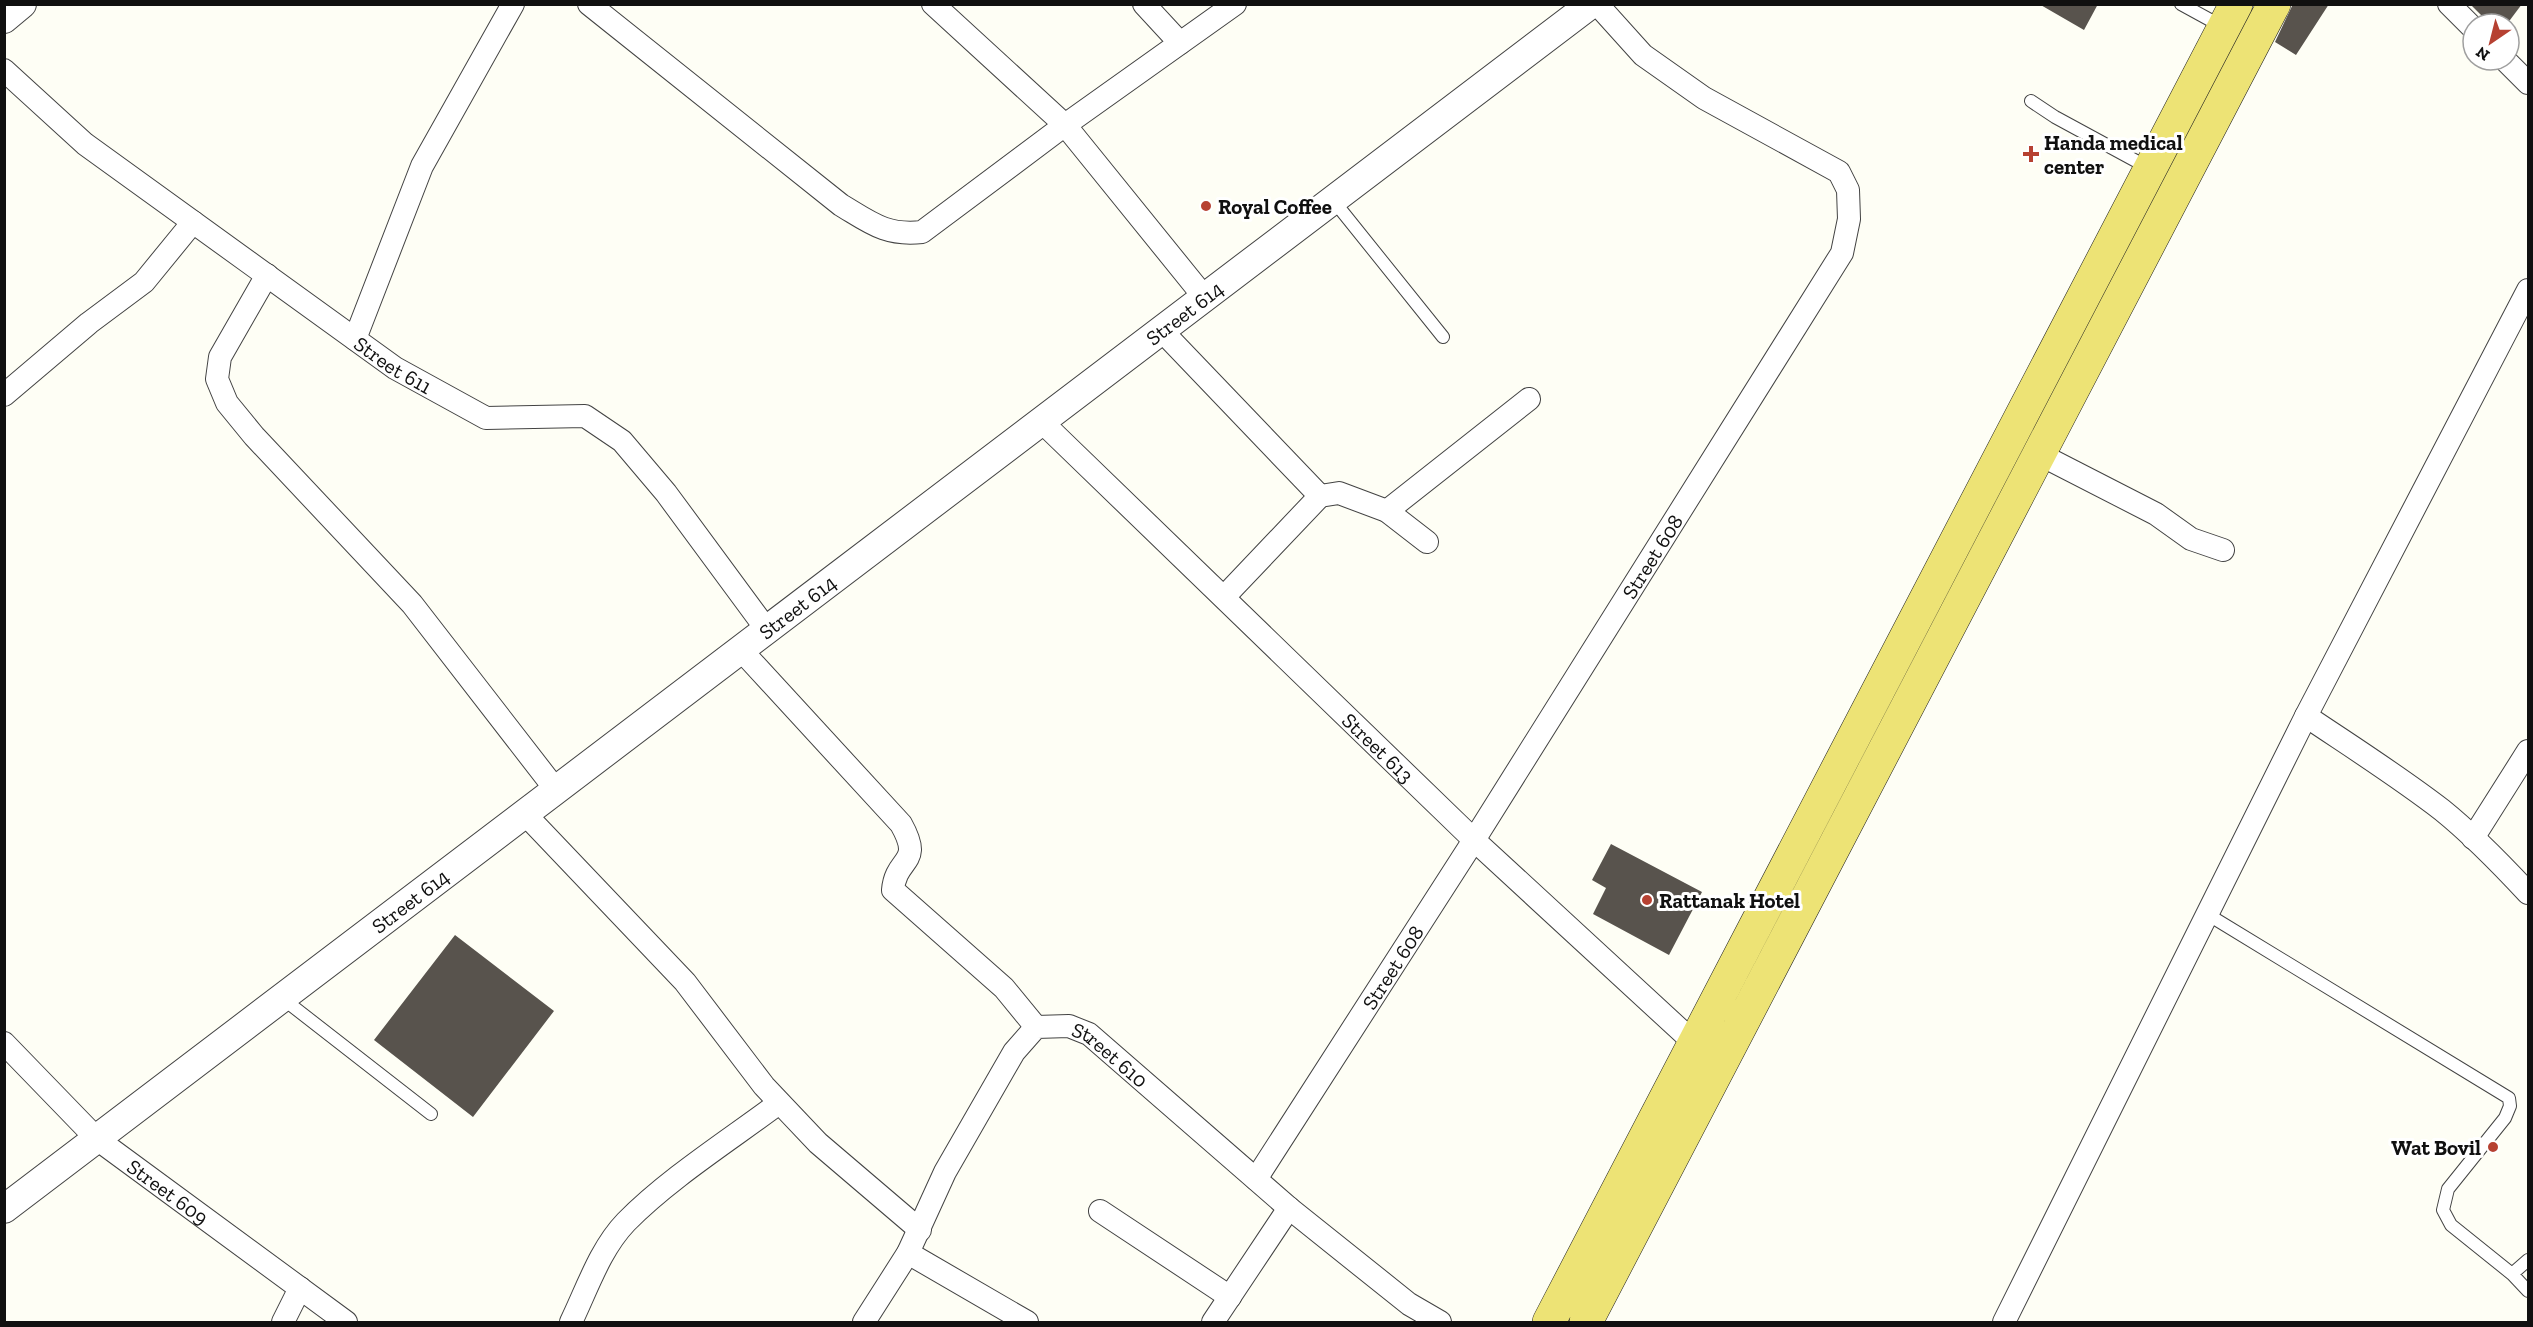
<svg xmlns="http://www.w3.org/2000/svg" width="2533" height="1327" font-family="'Zilla Slab',serif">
<rect width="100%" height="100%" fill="#fefef5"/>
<!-- building -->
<path fill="#58534d" d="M2039 4H2098L2084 30Z
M2293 4H2329L2296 55 2275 42Z
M2470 4H2522L2507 24H2490Z
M1611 844 1702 892 1669 955 1593 914 1606 888 1592 880Z
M455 935 554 1011 473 1117 374 1040Z"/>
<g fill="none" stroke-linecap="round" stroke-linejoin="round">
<!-- service casing -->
<g stroke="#434343" stroke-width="14">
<path id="service" d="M2181 4 2223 27
M2031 101 2055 117 2149 168
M1333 200 1443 337
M2207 914 2509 1098 2510 1106 2505 1118 2448 1189 2443 1210 2451 1225 2512 1274 2528 1291
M282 998 431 1114
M2512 1274 2528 1260"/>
</g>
<!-- minor casing -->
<g stroke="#434343" stroke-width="24">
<g id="minor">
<path d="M589 4 841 205C871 223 886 236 922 232L1065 125 1235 4"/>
<path d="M933 4 1065 125 1205 298"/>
<path d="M1144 4 1180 43"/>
<path d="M2449 4 2473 28"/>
<path d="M2505 60 2528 83"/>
<path id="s1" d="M4 70 85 144 395 368 486 418 585 416 622 441 666 493 767 630"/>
<path d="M267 275 220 357 217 379 227 403 254 436 412 604 556 790"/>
<path d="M1162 331 1320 496 1339 493 1387 511 1427 542"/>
<path d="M355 339 422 166 513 4"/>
<path d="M4 395 89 323 144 282 193 222"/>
<path id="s2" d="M1042 422 1474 840 1703 1051"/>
<path d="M2039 454 2156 514 2191 539 2223 550"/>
<path d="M1387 511 1529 399"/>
<path d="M1224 597 1320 496"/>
<path d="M741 650 901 824C924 865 896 856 893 890L1004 988 1036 1027"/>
<path d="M2306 716C2352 747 2398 776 2442 810 2473 835 2501 864 2528 893"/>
<path d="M525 814 685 982 764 1086 818 1143 920 1230"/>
<path d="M2473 838 2528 751"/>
<path id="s3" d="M4 1043 97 1139 346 1322"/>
<path id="s4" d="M1256 1179 1474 840 1842 253 1849 219 1848 190 1839 172 1704 98 1643 55 1597 4"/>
<path d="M1100 1211 1230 1297"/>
<path d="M908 1253 1027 1322"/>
<path d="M283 1322 300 1288"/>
<path d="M571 1322C587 1289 600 1249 626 1222 668 1179 731 1139 779 1103"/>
<path id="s5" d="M864 1322 908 1253 945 1172 1014 1052 1036 1027 1069 1026 1089 1034 1289 1208 1409 1304 1440 1322"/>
<path d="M1213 1322 1289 1208"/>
<path d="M2004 1322 2306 716 2528 290"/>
</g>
</g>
<!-- tertiary casing -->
<g stroke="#434343" stroke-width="30">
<g id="tertiary">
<path d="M4 19 22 4"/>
<path id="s6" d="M4 1209 1591 4"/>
</g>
</g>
<!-- primary casing -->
<g stroke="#212121" stroke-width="34">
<path id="primary" d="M1549 1322 2236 4
M1586 1322 2274 4"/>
</g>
<!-- service -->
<use href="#service" stroke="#fff" stroke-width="12"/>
<!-- minor -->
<use href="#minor" stroke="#fff" stroke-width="22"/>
<!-- tertiary -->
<use href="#tertiary" stroke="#fff" stroke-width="28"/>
<!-- primary -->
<use href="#primary" stroke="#ede375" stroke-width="33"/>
</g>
<!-- markers -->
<g fill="#b64132" stroke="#fff" stroke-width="2">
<path d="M2028 145h6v6h6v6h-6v6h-6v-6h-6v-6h6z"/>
<circle cx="1206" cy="206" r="6"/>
<circle cx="1647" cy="900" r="6"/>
<circle cx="2493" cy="1147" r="6"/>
</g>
<g text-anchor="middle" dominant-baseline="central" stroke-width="6" stroke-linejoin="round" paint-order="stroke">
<!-- poi labels -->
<g font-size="21" font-weight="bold" fill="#101010" stroke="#fff" text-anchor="start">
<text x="2044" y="142">Handa medical<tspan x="2044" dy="24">center</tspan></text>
<text x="1218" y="206">Royal Coffee</text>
<text x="1659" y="900">Rattanak Hotel</text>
<text x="2481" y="1147" text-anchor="end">Wat Bovil</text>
</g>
<!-- street labels -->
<g font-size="21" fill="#101010" stroke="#fff">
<text stroke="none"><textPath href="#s6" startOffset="1482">Street 614</textPath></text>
<text stroke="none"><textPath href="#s1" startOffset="489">Street 611</textPath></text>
<text stroke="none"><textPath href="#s4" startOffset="738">Street 608</textPath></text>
<text stroke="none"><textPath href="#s6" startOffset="996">Street 614</textPath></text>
<text stroke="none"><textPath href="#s2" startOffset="468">Street 613</textPath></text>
<text stroke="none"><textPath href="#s6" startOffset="510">Street 614</textPath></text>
<text stroke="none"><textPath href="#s4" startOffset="252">Street 608</textPath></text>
<text stroke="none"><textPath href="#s5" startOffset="426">Street 610</textPath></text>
<text stroke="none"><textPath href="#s3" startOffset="222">Street 609</textPath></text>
</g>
</g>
<!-- border -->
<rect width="2533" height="1327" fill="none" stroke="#101010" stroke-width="12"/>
<!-- north arrow -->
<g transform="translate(2491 42) rotate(215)"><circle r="28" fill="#ffffff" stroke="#9f9f9f" stroke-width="1.5"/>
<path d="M0-4.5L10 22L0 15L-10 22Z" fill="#b64132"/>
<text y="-9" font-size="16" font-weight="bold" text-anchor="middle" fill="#101010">N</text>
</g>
</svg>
